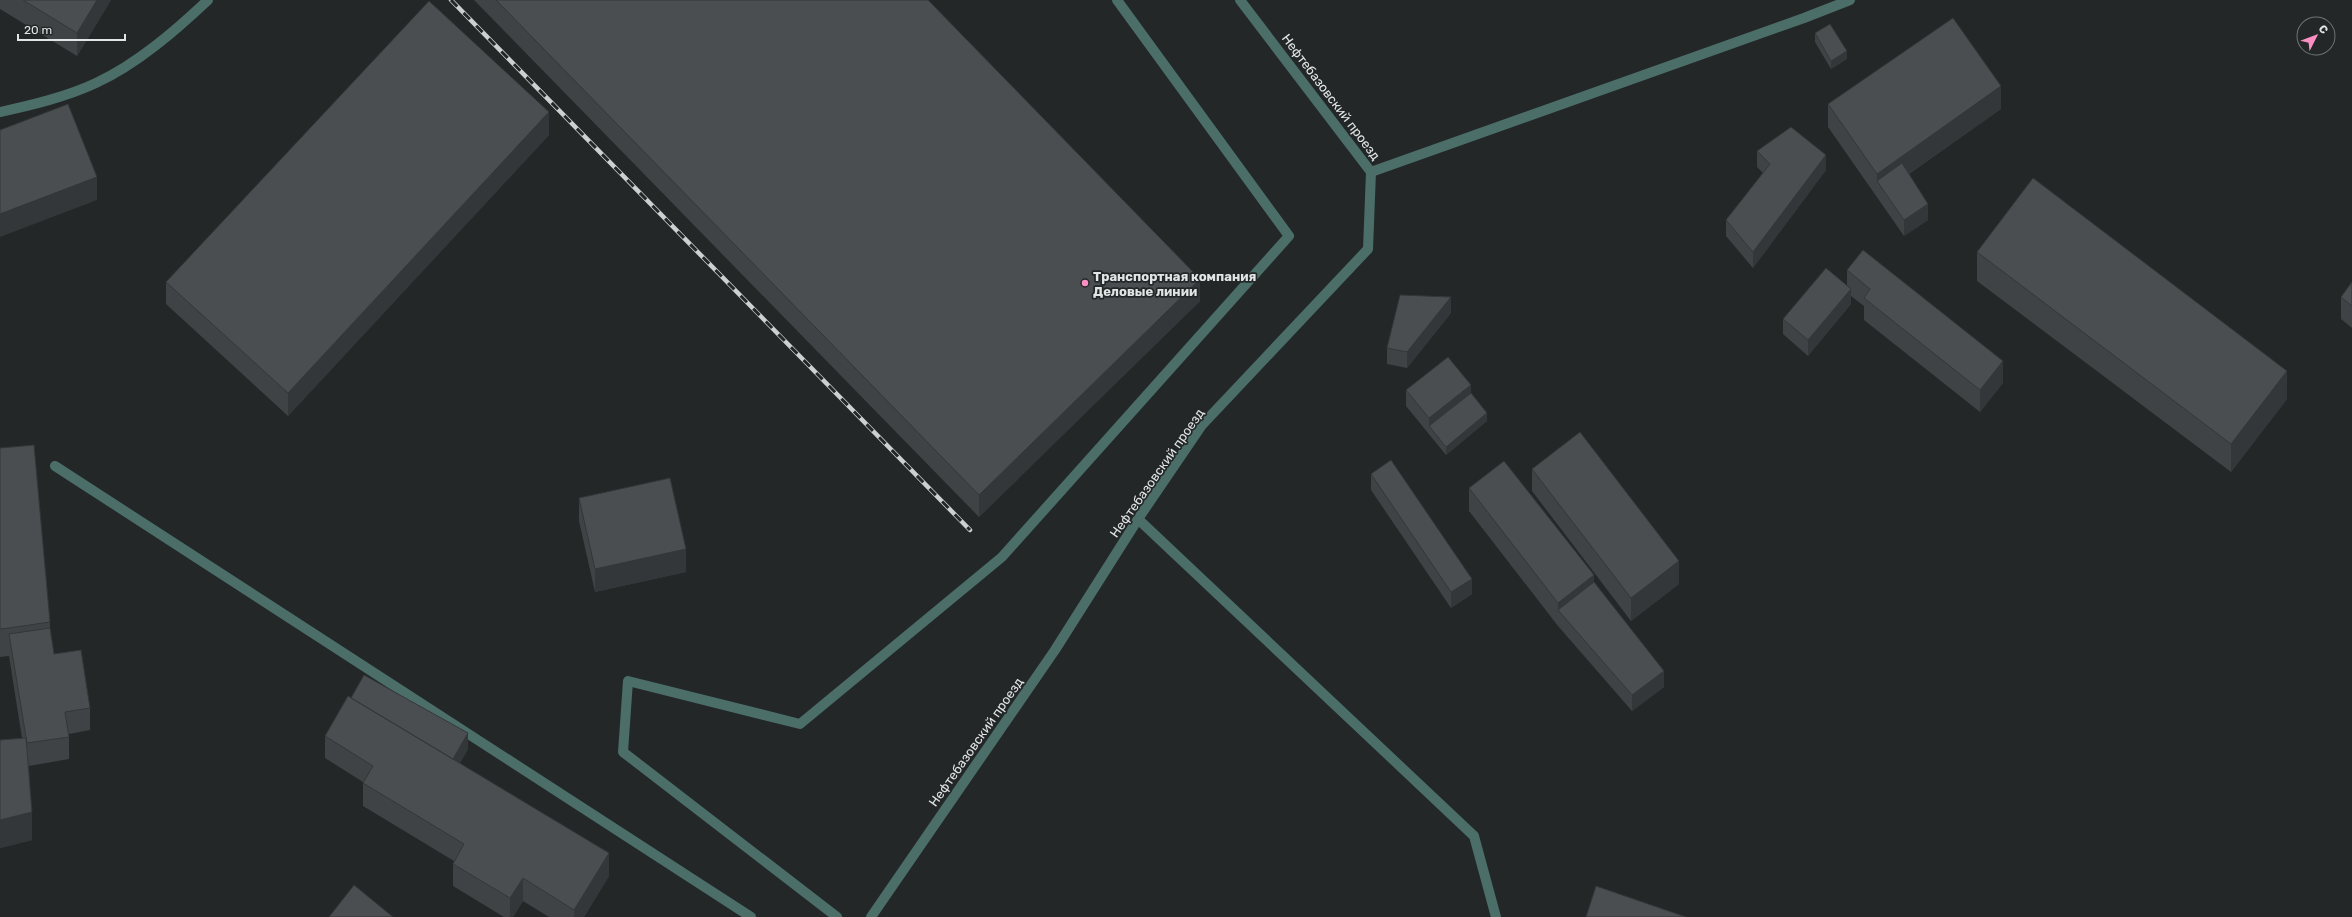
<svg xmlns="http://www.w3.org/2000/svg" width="2352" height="917" font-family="Rubik,sans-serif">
<rect width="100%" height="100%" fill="#232728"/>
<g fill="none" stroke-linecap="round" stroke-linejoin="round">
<!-- minor -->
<path stroke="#4b6e68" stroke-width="10" d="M0 112C32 105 66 97 96 83 137 64 175 31 208 0
M1371 172 1804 18 1850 0
M55 466 751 917
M1138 519 1474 836 1496 917
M837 917 623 752 628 681 800 724 1002 557 1289 236 1117 0
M871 917 1055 650 1138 519 1202 425 1368 249 1371 172 1240 0"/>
<!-- rail casing -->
<g stroke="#cdd0d1" stroke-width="4.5">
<path id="rail" d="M451 0 970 530"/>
</g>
<!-- rail -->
<use href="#rail" stroke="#232728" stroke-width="3" stroke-dasharray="9" stroke-linecap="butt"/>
</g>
<!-- wall -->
<path fill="#404346" d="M0 0H111L77 56 0 9Z
M474 0H928L1200 301 979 517Z
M1815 33 1847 59 1831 69 1815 42Z
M1828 104 2001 109 1909 174 1928 220 1904 236 1828 127Z
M549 135 288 416 166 304V282Z
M1757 151 1826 170 1753 268 1726 236V220L1763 173 1757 167Z
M1977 252 2287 399 2231 472 1977 281Z
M1847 270 2003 383 1980 412 1864 320V306L1851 296V304L1808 356 1783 334V319L1847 285Z
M2352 282V328L2341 319V297Z
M1451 313 1407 368 1387 364V348Z
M1406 390 1471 393 1487 421 1446 455 1406 406Z
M0 448 50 622V628L54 654 90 708V730L69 734V759L29 766 32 840 0 848V740L22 738 9 656 0 657Z
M1532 469 1679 584 1631 621 1532 491Z
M1371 474 1472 594 1451 608 1371 490Z
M1469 488 1594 582 1664 687 1632 711 1558 626 1469 511Z
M579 498 686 572 595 592 579 521Z
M325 736 468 749 460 763 609 876 584 917H549L523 901 513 917H504L453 886V864L454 861 363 806V782L325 758Z"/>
<!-- shaded-wall -->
<path fill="#343739" d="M97 0H111L77 56V33Z
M1847 51V59L1831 69V61Z
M2001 86V109L1884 191 1877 181V174Z
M549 112V135L288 416V393Z
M1826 155V170L1753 268V252Z
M97 177V200L0 237V214Z
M1928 204V220L1904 236V220Z
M1200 279V301L979 517V495Z
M1851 289V304L1808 356V340Z
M1451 297V313L1407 368V352Z
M2003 361V383L1980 412V390Z
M2287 371V399L2231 472V444Z
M1471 385V401L1429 426V418Z
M1487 413V421L1446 455V447Z
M686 549V572L595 592V569Z
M1679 561V584L1631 621V598Z
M1594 575V598L1558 610V626V603Z
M1472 579V594L1451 608V592Z
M1664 671V687L1632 711V695Z
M468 733V749L451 779V763Z
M32 812V840L0 848V820Z
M609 853V876L584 917H574V910Z
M523 878V901L513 917H510V898Z"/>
<!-- building -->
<path fill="#4a4e51" stroke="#343739" d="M23 0H97L77 33Z
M496 0H928L1200 279 979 495Z
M429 1 549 112 288 393 166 282Z
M1953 18 2001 86 1877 174 1828 104Z
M1830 24 1847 51 1831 61 1815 33Z
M68 104 97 177 0 214V130Z
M1791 127 1826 155 1753 252 1726 220 1770 164 1757 151Z
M1902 163 1928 204 1904 220 1877 181Z
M2033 178 2287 371 2231 444 1977 252Z
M1863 250 2003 361 1980 390 1864 298 1870 289 1847 270Z
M1826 268 1851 289 1808 340 1783 319Z
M2352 282V306L2341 297Z
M1400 295 1451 297 1407 352 1387 348Z
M1448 357 1471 385 1429 418 1406 390Z
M1471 393 1487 413 1446 447 1429 426Z
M1580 432 1679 561 1631 598 1532 469Z
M34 445 50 622 9 628 0 629V448Z
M1391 460 1472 579 1451 592 1371 474Z
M1504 461 1594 575 1558 603 1469 488Z
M670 478 686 549 595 569 579 498Z
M1594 582 1664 671 1632 695 1558 610Z
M50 628 54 654 81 650 90 708 65 712 69 737 27 743 9 634Z
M364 675 468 733 453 759 351 698Z
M348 696 609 853 574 910 523 878 510 898 453 864 464 844 363 783 373 766 325 736Z
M26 738 32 812 0 820V740Z
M354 885 393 917H329Z
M1596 886 1686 917H1586Z"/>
<!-- markers -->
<circle fill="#fc8fc2" stroke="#232728" stroke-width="1.5" cx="1085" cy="283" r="4"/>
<g text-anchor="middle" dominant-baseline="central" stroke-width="3.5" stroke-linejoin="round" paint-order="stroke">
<!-- street labels -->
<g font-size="13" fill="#e2e5e6" stroke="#232728">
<text transform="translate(1331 97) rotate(53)">Нефтебазовский проезд</text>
<text transform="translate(1157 473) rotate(-55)">Нефтебазовский проезд</text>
<text transform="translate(976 742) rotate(-55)">Нефтебазовский проезд</text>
</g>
<!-- poi labels -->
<g font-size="13" font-weight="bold" fill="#e2e5e6" stroke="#232728" text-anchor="start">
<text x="1093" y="276">Транспортная компания<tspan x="1093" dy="15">Деловые линии</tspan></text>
</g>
</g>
<!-- north arrow -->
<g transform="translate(2316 36) rotate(48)"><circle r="19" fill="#232728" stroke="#6f7374"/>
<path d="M0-3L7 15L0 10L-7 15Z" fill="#fc8fc2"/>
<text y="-6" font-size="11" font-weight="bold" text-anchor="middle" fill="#e2e5e6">С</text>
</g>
<!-- scale -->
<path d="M18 34v6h107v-6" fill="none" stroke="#e2e5e6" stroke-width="2"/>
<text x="24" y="34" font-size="12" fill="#e2e5e6" stroke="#232728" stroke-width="3" paint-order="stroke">20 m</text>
</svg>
